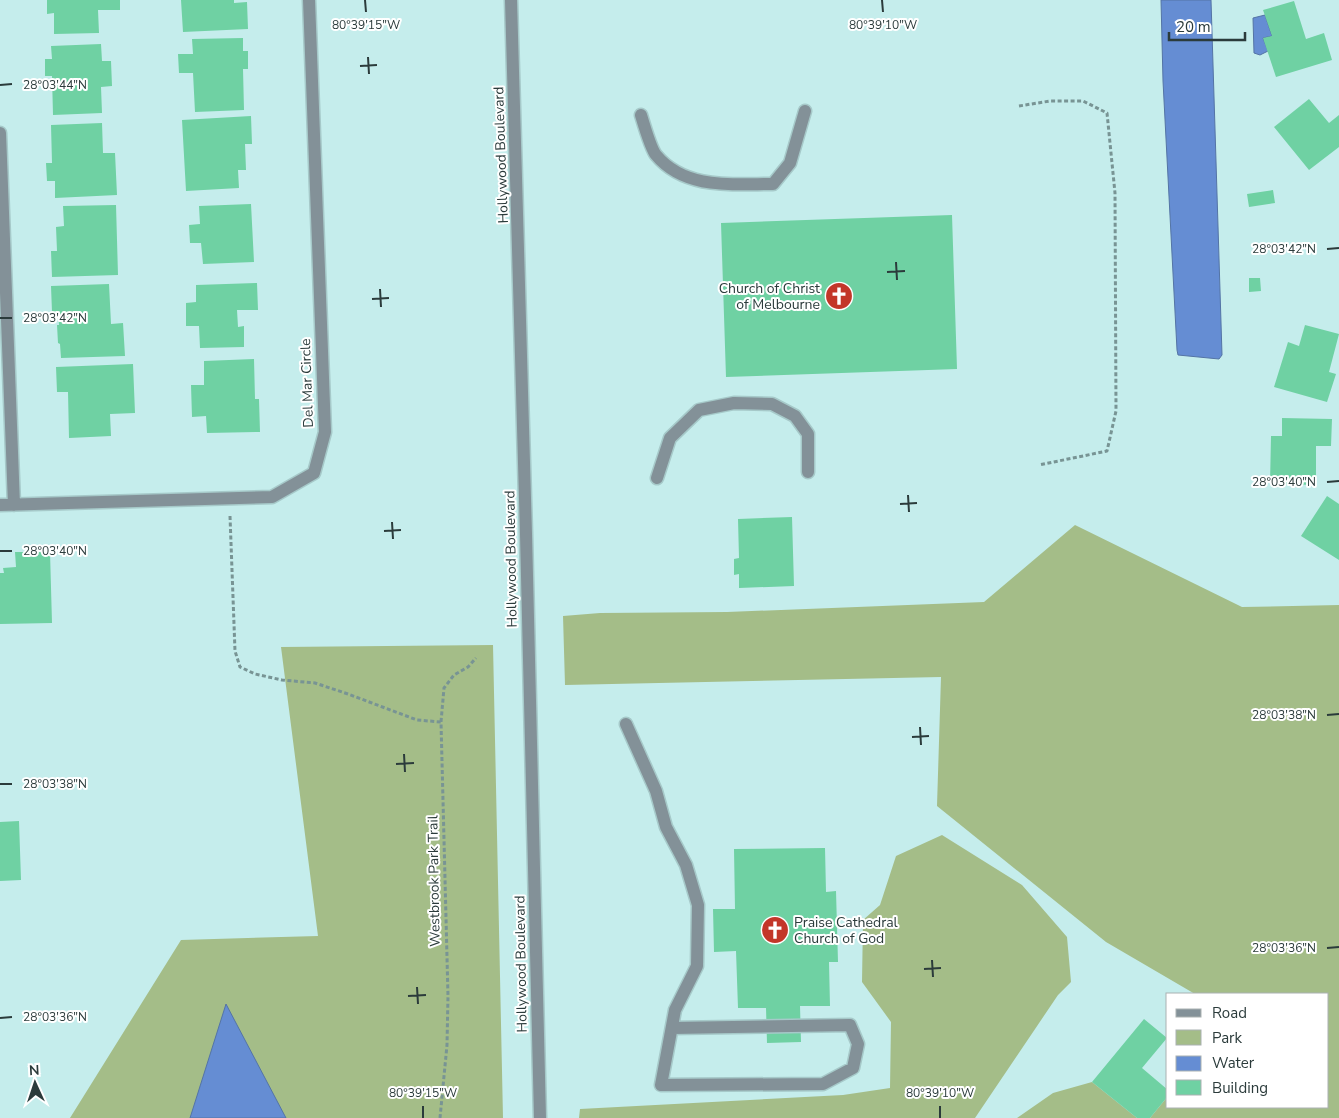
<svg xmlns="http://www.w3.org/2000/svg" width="1339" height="1118" font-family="'Nunito Sans',sans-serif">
<rect width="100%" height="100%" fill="#c5edec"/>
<!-- green -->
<path fill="#a4bd88" d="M1075 525 1242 607 1339 605V1118H1150L1168 1096V1107H1328V994H1195L1106 942 937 806 941 677 565 685 563 616 600 613 727 612 984 602Z
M493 645 503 1118H70L181 940 318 936 281 647Z
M942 835 1022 885 1067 937 1071 982 1058 995 975 1118H579L580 1109 843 1095 890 1088 891 1022 862 982 863 920 880 905 896 856Z
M1092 1082 1137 1118H1017L1053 1093Z"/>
<!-- water -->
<path fill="#658dd3" stroke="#5474a5" d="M1161 0H1211L1222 355 1219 359 1178 355 1177 350 1163 81Z
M1265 15 1272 36 1263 38 1268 51 1260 55 1254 53 1253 18Z
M226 1004 286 1118H190Z"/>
<!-- building -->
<path fill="#6fd1a3" d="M47 0H120V10H98L99 33 54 34V13L47 14Z
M181 0H234V3L247 2 248 29 183 32Z
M1294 1 1306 39 1324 33 1332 60 1276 77 1263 38 1272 36 1263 10Z
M243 38V51H248V69H243L244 110 195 112 193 73H179L178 54H193L192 39Z
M101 44 102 61H111L112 86 101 87 102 113 53 115 52 76H45V59H52L51 46Z
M1309 99 1329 123 1339 115V147L1309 170 1274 127Z
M251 116 252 144H245L246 170H238L239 188 186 191 182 120Z
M102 123 103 153H115L117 195 55 198V181H47L46 163H52L51 125Z
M1273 190 1275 203 1249 207 1247 194Z
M251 204 254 262 203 264 201 243H190L189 225 200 224 199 206Z
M116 205 118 275 52 277 51 251H57L56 227 64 226 63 206Z
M952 215 957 369 726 377 721 223Z
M1249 278H1260L1261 291 1249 292Z
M257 283 258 310H237L238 327 244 326V347L200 348 199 326H186V303L196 302V285Z
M109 284 111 324 123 323 125 356 61 358 60 344 58 343 57 325H59L58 311 52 312 51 286Z
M1305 325 1339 334 1329 372 1336 374 1327 402 1274 387 1288 342 1299 346Z
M254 359 255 399H259L260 432 207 433 206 416 192 417 191 385H204V361Z
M133 364 135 413 110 414 111 436 69 438 68 392H57L56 367Z
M1282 418 1332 419 1331 446H1316V485L1270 484 1271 436H1282Z
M1327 496 1339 504V560L1301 536Z
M792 517 794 586 739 588V574L734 575V559L739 558 738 519Z
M15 552H50L52 623 0 624V573H4L3 568 16 567Z
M19 821 21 880 0 881V822Z
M825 848 826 892 836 891 838 962H829L830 1006H800L801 1042 767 1043 766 1008H738L736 951 714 952 713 909H735L734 849Z
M1144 1019 1167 1038 1142 1068 1168 1090V1096L1150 1118H1137L1092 1082Z"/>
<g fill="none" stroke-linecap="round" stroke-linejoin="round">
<!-- minor casing -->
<g stroke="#a6c9c9" stroke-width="15">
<path id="minor" d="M511 0 526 534 540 1118
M641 115C644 125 651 149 656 155 685 190 733 184 773 184L790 163 805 111
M0 133 14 505
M657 478 670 438 699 410 734 403 772 404 795 416 808 434V472
M0 505 272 497 314 473 325 432 309 0
M626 724 656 791 666 827 686 865 698 905 697 966 675 1010 661 1085 823 1084 853 1068 858 1044 850 1025 672 1028"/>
</g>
<!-- path -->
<path stroke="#789494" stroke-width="3" stroke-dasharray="4 2.5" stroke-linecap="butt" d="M1019 106 1050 101H1083L1107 113 1115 193 1116 411 1107 451 1039 465
M230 516 235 651 240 667 255 674 282 680 315 683 348 694 417 720 441 722
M440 1118 447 1045 448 996 441 722 444 688 454 675 468 667 476 658"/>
<!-- minor -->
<use href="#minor" stroke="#839198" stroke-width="12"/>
</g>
<!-- ticks -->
<path fill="none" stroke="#2b3b3b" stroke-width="2" d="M365 0 366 12M882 0 883 12M368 57 369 74M360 66 377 65M0 85 12 84M1327 249 1339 248M896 262 897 280M887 272 905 271M380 289 381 307M372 299 389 298M0 318H12M1327 482 1339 481M908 495 909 512M900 504 917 503M392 522 393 539M384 531 401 530M0 551H12M1327 715 1339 714M920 727 921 745M912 737 929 736M404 754 405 772M396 764 414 763M0 784H12M1327 948 1339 947M932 960 933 977M924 969 941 968M417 987 418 1004M408 996 426 995M0 1018 12 1017M423 1106V1118M940 1106V1118"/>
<!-- icons -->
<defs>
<g id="church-disc" transform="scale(1.4375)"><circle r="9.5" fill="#c33629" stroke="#fff"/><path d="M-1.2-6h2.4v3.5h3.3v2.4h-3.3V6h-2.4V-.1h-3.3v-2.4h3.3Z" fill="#fff"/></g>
</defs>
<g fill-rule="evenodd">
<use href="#church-disc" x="839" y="296"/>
<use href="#church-disc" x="775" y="930"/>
</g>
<g text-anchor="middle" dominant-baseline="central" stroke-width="4" stroke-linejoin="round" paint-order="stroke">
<!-- street labels -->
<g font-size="14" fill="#2b3b3b" stroke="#fff">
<text transform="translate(501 155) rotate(-92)">Hollywood Boulevard</text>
<text transform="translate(307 383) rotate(-92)">Del Mar Circle</text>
<text transform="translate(511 559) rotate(-91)">Hollywood Boulevard</text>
<text transform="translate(434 881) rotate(-91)">Westbrook Park Trail</text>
<text transform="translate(521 964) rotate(-91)">Hollywood Boulevard</text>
</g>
<!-- poi labels -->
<g font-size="14" fill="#2b3b3b" stroke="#fff" text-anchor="end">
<text x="820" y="288">Church of Christ<tspan x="820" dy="16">of Melbourne</tspan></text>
<text x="794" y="922" text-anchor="start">Praise Cathedral<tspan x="794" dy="16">Church of God</tspan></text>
</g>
</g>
<g font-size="12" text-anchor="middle" fill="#2b3b3b" stroke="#fff" stroke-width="4" stroke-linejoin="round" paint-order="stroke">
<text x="366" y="29">80°39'15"W</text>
<text x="883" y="29">80°39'10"W</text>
<text x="55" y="89">28°03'44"N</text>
<text x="1284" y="253">28°03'42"N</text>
<text x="55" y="322">28°03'42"N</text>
<text x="1284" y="486">28°03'40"N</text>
<text x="55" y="555">28°03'40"N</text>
<text x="1284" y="719">28°03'38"N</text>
<text x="55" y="788">28°03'38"N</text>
<text x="1284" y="952">28°03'36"N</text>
<text x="55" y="1021">28°03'36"N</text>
<text x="423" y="1097">80°39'15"W</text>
<text x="940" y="1097">80°39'10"W</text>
</g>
<!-- legend -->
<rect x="1166" y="993" width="162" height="115" fill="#ffffff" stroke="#aab1b1"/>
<rect x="1176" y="1009" width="25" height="8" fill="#839198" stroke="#aab1b1"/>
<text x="1212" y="1018" font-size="15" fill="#2b3b3b">Road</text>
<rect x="1176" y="1030" width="25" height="15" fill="#a4bd88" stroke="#aab1b1"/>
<text x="1212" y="1043" font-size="15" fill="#2b3b3b">Park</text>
<rect x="1176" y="1056" width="25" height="15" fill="#658dd3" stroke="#aab1b1"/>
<text x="1212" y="1068" font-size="15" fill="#2b3b3b">Water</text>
<rect x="1176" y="1080" width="25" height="15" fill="#6fd1a3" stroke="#aab1b1"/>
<text x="1212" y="1093" font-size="15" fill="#2b3b3b">Building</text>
<!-- north arrow -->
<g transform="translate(35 1083) rotate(357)" stroke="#ffffff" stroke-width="4" paint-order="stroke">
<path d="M0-4L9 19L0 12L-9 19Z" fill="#2b3b3b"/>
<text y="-8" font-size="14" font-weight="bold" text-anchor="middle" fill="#2b3b3b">N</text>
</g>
<!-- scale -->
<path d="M1169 32v8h76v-8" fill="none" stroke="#2b3b3b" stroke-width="2.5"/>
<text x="1176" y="32" font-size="15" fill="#2b3b3b" stroke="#ffffff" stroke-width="4" paint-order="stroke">20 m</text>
</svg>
